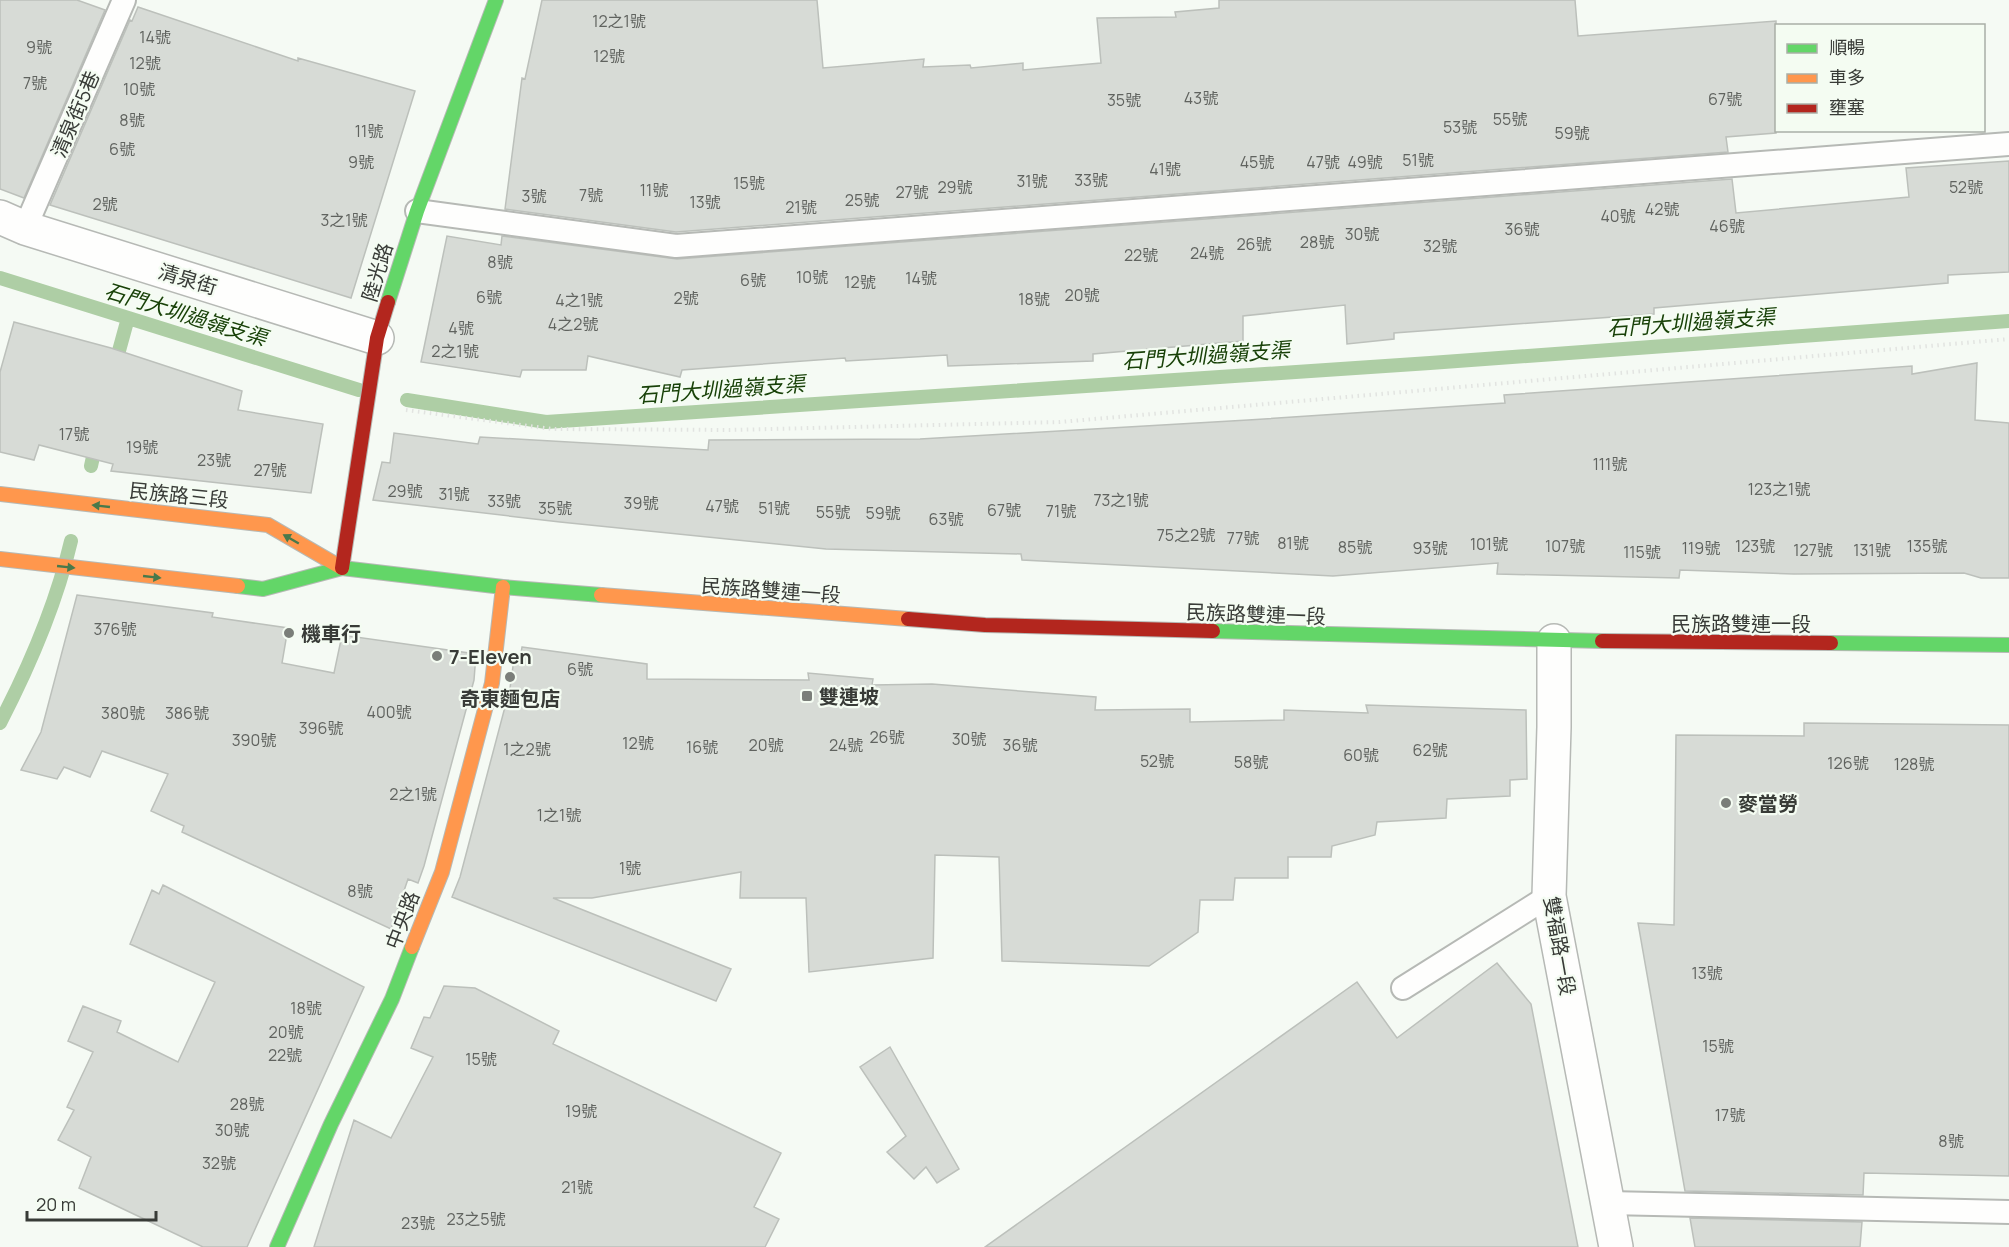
<svg xmlns="http://www.w3.org/2000/svg" width="2009" height="1247" font-family="Manrope,'Noto Sans TC',sans-serif">
<rect width="100%" height="100%" fill="#f5faf4"/>
<g fill="none" stroke-linecap="round" stroke-linejoin="round">
<!-- stream -->
<path stroke="#aecea5" stroke-width="14" d="M0 278 359 390
M114 369 128 318
M407 400 546 422 1430 363 2009 321
M91 466 96 443
M0 723C30 665 56 605 71 541"/>
</g>
<!-- building -->
<path fill="#d7dbd6" stroke="#bcc0bb" stroke-width="1.5" d="M0 0H77L105 10 24 198 0 189Z
M542 0H817L823 68 924 59 923 67 970 65 971 68 1023 63V70L1101 63 1097 18 1176 17 1175 12 1219 8V0H1575L1578 36 1776 21V133L1726 137 1728 152 676 232 505 209 522 78 525 79Z
M138 7 298 61V58L415 91 351 298 50 205 130 20 132 21Z
M2009 161V272L1948 275V283L1654 308V314L1394 333V339L1347 344 1345 305 1243 316V341L1093 354V361L948 366 947 355 846 361 845 358 682 370 680 377 588 356 586 370H522L520 377 421 362 447 236 501 245 502 236 677 259 1732 179 1736 213 1909 197 1906 168Z
M14 322 111 348 242 391 238 410 323 424 311 493 111 471 113 464 39 445 34 460 0 452V372Z
M1977 363 1975 420 2009 423V578H1981L1964 573 1794 574 1680 570 1679 578 1497 574 1498 563 1333 576 1022 560 1021 554 826 549 560 522 373 500 382 462 390 463 394 433 478 444 480 437 708 450 709 440 920 439 1248 420 1505 403 1504 395 1912 366V374Z
M77 595 213 613 212 617 288 628 282 663 334 673 342 635 476 654 474 680 424 866 418 883 408 879 391 929 182 832 184 826 151 811 168 774 102 751 90 777 64 767 57 779 21 770 41 732Z
M522 647 647 664V679L809 680 808 673 873 679 872 685 932 684 1096 697 1095 710 1190 709V722L1284 720V710L1368 713 1366 705 1526 710 1527 779 1510 780V796L1447 799 1446 818 1377 822 1375 835 1332 846 1331 857H1288V878H1235L1233 900H1200L1198 932 1149 966 1002 961 999 857 935 855 933 958 809 972 806 898H740L741 872 592 898H553L731 969 716 1001 452 897 460 877 510 688 514 659 520 660Z
M1804 723 2009 725V1176L1864 1173 1863 1195 1685 1191 1638 923 1674 925 1676 735 1804 736Z
M163 885 364 987 247 1247H203L79 1188 91 1157 58 1140 74 1110 67 1107 93 1052 68 1041 83 1006 121 1021 117 1032 178 1062 215 982 130 944 152 890 159 894Z
M1497 963 1531 1004 1578 1247H985L1357 982 1397 1038Z
M444 986 475 988 559 1031 553 1044 781 1153 754 1207 779 1219 765 1247H314L354 1120 391 1138 433 1057 411 1048 424 1017 430 1018Z
M890 1047 959 1169 937 1183 926 1167 914 1179 887 1152 906 1136 860 1067Z
M1690 1218 1862 1222 1860 1247H1695Z"/>
<g fill="none" stroke-linecap="round" stroke-linejoin="round">
<!-- lane casing -->
<g stroke="#b6b9b5" stroke-width="26">
<path id="lane" d="M417 211 676 246 2009 144
M25 228 124 0
M1403 988 1549 896
M1608 1203 2009 1212"/>
</g>
<!-- street casing -->
<g stroke="#b6b9b5" stroke-width="36">
<path id="street" d="M0 217 25 228 377 338
M1554 641V727L1549 896 1616 1247"/>
</g>
<!-- fast casing -->
<g stroke="#b6b9b5" stroke-width="16">
<path id="fast" d="M388 302 417 211 496 0
M238 586 263 589 342 568 503 587 601 595
M1213 631 1602 641
M1831 643 2009 645
M277 1247 331 1124 392 999 412 947"/>
</g>
<!-- slow casing -->
<g stroke="#b6b9b5" stroke-width="16">
<path id="slow" d="M0 494 268 525 342 568
M0 559 238 586
M601 595 908 619
M412 947 442 872 492 683 503 587"/>
</g>
<!-- jam casing -->
<g stroke="#b6b9b5" stroke-width="16">
<path id="jam" d="M342 568 377 338 388 302
M908 619 985 625 1213 631
M1602 641 1831 643"/>
</g>
<!-- path -->
<path stroke="#e2e4e1" stroke-width="4" stroke-dasharray="1.5 4.5" stroke-linecap="butt" d="M406 410 552 429 729 430 1060 422 2009 339"/>
<!-- lane -->
<use href="#lane" stroke="#fefefd" stroke-width="22"/>
<!-- street -->
<use href="#street" stroke="#fefefd" stroke-width="33"/>
<!-- fast -->
<use href="#fast" stroke="#63d668" stroke-width="14"/>
<!-- slow -->
<use href="#slow" stroke="#ff974d" stroke-width="14"/>
<!-- jam -->
<use href="#jam" stroke="#b3261e" stroke-width="14"/>
</g>
<!-- one-way arrows -->
<defs><path id="oneway-solid" d="M-6-.8H1V-3.2L6.5 0L1 3.2V.8H-6Z" transform="scale(1.5)"/></defs>
<g fill="#49794b">
<use href="#oneway-solid" transform="translate(101 506) rotate(-174)"/>
<use href="#oneway-solid" transform="translate(291 539) rotate(-150)"/>
<use href="#oneway-solid" transform="translate(66 567) rotate(6)"/>
<use href="#oneway-solid" transform="translate(152 577) rotate(6)"/>
</g>
<!-- markers -->
<g fill="#7a7e79" stroke="#f4fcf2" stroke-width="2">
<circle cx="289" cy="633" r="6"/>
<circle cx="437" cy="656" r="6"/>
<circle cx="510" cy="677" r="6"/>
<rect x="801" y="690" width="12" height="12" rx="3"/>
<circle cx="1726" cy="803" r="6"/>
</g>
<g text-anchor="middle" dominant-baseline="central" stroke-width="4.5" stroke-linejoin="round" paint-order="stroke">
<!-- number labels -->
<g font-size="16" fill="#60635f">
<text x="619" y="21">12之1號</text>
<text x="155" y="37">14號</text>
<text x="39" y="47">9號</text>
<text x="609" y="56">12號</text>
<text x="145" y="63">12號</text>
<text x="35" y="83">7號</text>
<text x="139" y="89">10號</text>
<text x="1201" y="98">43號</text>
<text x="1725" y="99">67號</text>
<text x="1124" y="100">35號</text>
<text x="1510" y="119">55號</text>
<text x="132" y="120">8號</text>
<text x="1460" y="127">53號</text>
<text x="369" y="131">11號</text>
<text x="1572" y="133">59號</text>
<text x="122" y="149">6號</text>
<text x="1418" y="160">51號</text>
<text x="361" y="162">9號</text>
<text x="1257" y="162">45號</text>
<text x="1323" y="162">47號</text>
<text x="1365" y="162">49號</text>
<text x="1165" y="169">41號</text>
<text x="1091" y="180">33號</text>
<text x="1032" y="181">31號</text>
<text x="749" y="183">15號</text>
<text x="955" y="187">29號</text>
<text x="1966" y="187">52號</text>
<text x="654" y="190">11號</text>
<text x="912" y="192">27號</text>
<text x="591" y="195">7號</text>
<text x="534" y="196">3號</text>
<text x="862" y="200">25號</text>
<text x="705" y="202">13號</text>
<text x="105" y="204">2號</text>
<text x="801" y="207">21號</text>
<text x="1662" y="209">42號</text>
<text x="1618" y="216">40號</text>
<text x="344" y="220">3之1號</text>
<text x="1727" y="226">46號</text>
<text x="1522" y="229">36號</text>
<text x="1362" y="234">30號</text>
<text x="1317" y="242">28號</text>
<text x="1254" y="244">26號</text>
<text x="1440" y="246">32號</text>
<text x="1207" y="253">24號</text>
<text x="1141" y="255">22號</text>
<text x="500" y="262">8號</text>
<text x="812" y="277">10號</text>
<text x="921" y="278">14號</text>
<text x="753" y="280">6號</text>
<text x="860" y="282">12號</text>
<text x="1082" y="295">20號</text>
<text x="489" y="297">6號</text>
<text x="686" y="298">2號</text>
<text x="1034" y="299">18號</text>
<text x="579" y="300">4之1號</text>
<text x="573" y="324">4之2號</text>
<text x="461" y="328">4號</text>
<text x="455" y="351">2之1號</text>
<text x="74" y="434">17號</text>
<text x="142" y="447">19號</text>
<text x="214" y="460">23號</text>
<text x="1610" y="464">111號</text>
<text x="270" y="470">27號</text>
<text x="1779" y="489">123之1號</text>
<text x="405" y="491">29號</text>
<text x="454" y="494">31號</text>
<text x="1121" y="500">73之1號</text>
<text x="504" y="501">33號</text>
<text x="641" y="503">39號</text>
<text x="722" y="506">47號</text>
<text x="555" y="508">35號</text>
<text x="774" y="508">51號</text>
<text x="1004" y="510">67號</text>
<text x="1061" y="511">71號</text>
<text x="833" y="512">55號</text>
<text x="883" y="513">59號</text>
<text x="946" y="519">63號</text>
<text x="1186" y="535">75之2號</text>
<text x="1243" y="538">77號</text>
<text x="1293" y="543">81號</text>
<text x="1489" y="544">101號</text>
<text x="1565" y="546">107號</text>
<text x="1755" y="546">123號</text>
<text x="1927" y="546">135號</text>
<text x="1355" y="547">85號</text>
<text x="1430" y="548">93號</text>
<text x="1701" y="548">119號</text>
<text x="1813" y="550">127號</text>
<text x="1872" y="550">131號</text>
<text x="1642" y="552">115號</text>
<text x="115" y="629">376號</text>
<text x="580" y="669">6號</text>
<text x="389" y="712">400號</text>
<text x="123" y="713">380號</text>
<text x="187" y="713">386號</text>
<text x="321" y="728">396號</text>
<text x="887" y="737">26號</text>
<text x="969" y="739">30號</text>
<text x="254" y="740">390號</text>
<text x="638" y="743">12號</text>
<text x="766" y="745">20號</text>
<text x="846" y="745">24號</text>
<text x="1020" y="745">36號</text>
<text x="702" y="747">16號</text>
<text x="527" y="749">1之2號</text>
<text x="1430" y="750">62號</text>
<text x="1361" y="755">60號</text>
<text x="1157" y="761">52號</text>
<text x="1251" y="762">58號</text>
<text x="1848" y="763">126號</text>
<text x="1914" y="764">128號</text>
<text x="413" y="794">2之1號</text>
<text x="559" y="815">1之1號</text>
<text x="630" y="868">1號</text>
<text x="360" y="891">8號</text>
<text x="1707" y="973">13號</text>
<text x="306" y="1008">18號</text>
<text x="286" y="1032">20號</text>
<text x="1718" y="1046">15號</text>
<text x="285" y="1055">22號</text>
<text x="481" y="1059">15號</text>
<text x="247" y="1104">28號</text>
<text x="581" y="1111">19號</text>
<text x="1730" y="1115">17號</text>
<text x="232" y="1130">30號</text>
<text x="1951" y="1141">8號</text>
<text x="219" y="1163">32號</text>
<text x="577" y="1187">21號</text>
<text x="476" y="1219">23之5號</text>
<text x="418" y="1223">23號</text>
</g>
<!-- street labels -->
<g font-size="20" fill="#383b37" stroke="#f4fcf2">
<text transform="translate(75 114) rotate(-67)">清泉街5巷</text>
<text transform="translate(377 272) rotate(-73)">陸光路</text>
<text transform="translate(188 279) rotate(17)">清泉街</text>
<text transform="translate(179 495) rotate(6)">民族路三段</text>
<text transform="translate(771 590) rotate(4)">民族路雙連一段</text>
<text transform="translate(1256 614) rotate(2)">民族路雙連一段</text>
<text x="1741" y="623">民族路雙連一段</text>
<text transform="translate(402 920) rotate(-69)">中央路</text>
<text transform="translate(1560 946) rotate(80)">雙福路一段</text>
</g>
<!-- poi labels -->
<g font-size="20" font-weight="bold" fill="#383b37" stroke="#f4fcf2" text-anchor="start">
<text x="301" y="633">機車行</text>
<text x="449" y="656">7-Eleven</text>
<text x="819" y="696">雙連坡</text>
<text x="510" y="698" text-anchor="middle">奇東麵包店</text>
<text x="1738" y="803">麥當勞</text>
</g>
<!-- water labels -->
<g font-size="21" font-style="italic" fill="#184108" stroke="#f4fcf2">
<text transform="translate(186 314) rotate(17)">石門大圳過嶺支渠</text>
<text transform="translate(1691 322) rotate(-4)">石門大圳過嶺支渠</text>
<text transform="translate(1206 355) rotate(-4)">石門大圳過嶺支渠</text>
<text transform="translate(721 389) rotate(-4)">石門大圳過嶺支渠</text>
</g>
</g>
<!-- legend -->
<rect x="1775" y="24" width="210" height="108" fill="#f4fcf2" stroke="#a9afa7" stroke-width="1.5"/>
<rect x="1787" y="44" width="30" height="9" fill="#63d668" stroke="#a9afa7" stroke-width="1.5"/>
<text x="1829" y="54" font-size="18" fill="#383b37">順暢</text>
<rect x="1787" y="74" width="30" height="9" fill="#ff974d" stroke="#a9afa7" stroke-width="1.5"/>
<text x="1829" y="84" font-size="18" fill="#383b37">車多</text>
<rect x="1787" y="104" width="30" height="9" fill="#b3261e" stroke="#a9afa7" stroke-width="1.5"/>
<text x="1829" y="114" font-size="18" fill="#383b37">壅塞</text>
<!-- scale -->
<path d="M27 1211v9h129v-9" fill="none" stroke="#383b37" stroke-width="3"/>
<text x="36" y="1211" font-size="18" fill="#383b37" stroke="#f4fcf2" stroke-width="4.5" paint-order="stroke">20 m</text>
</svg>
